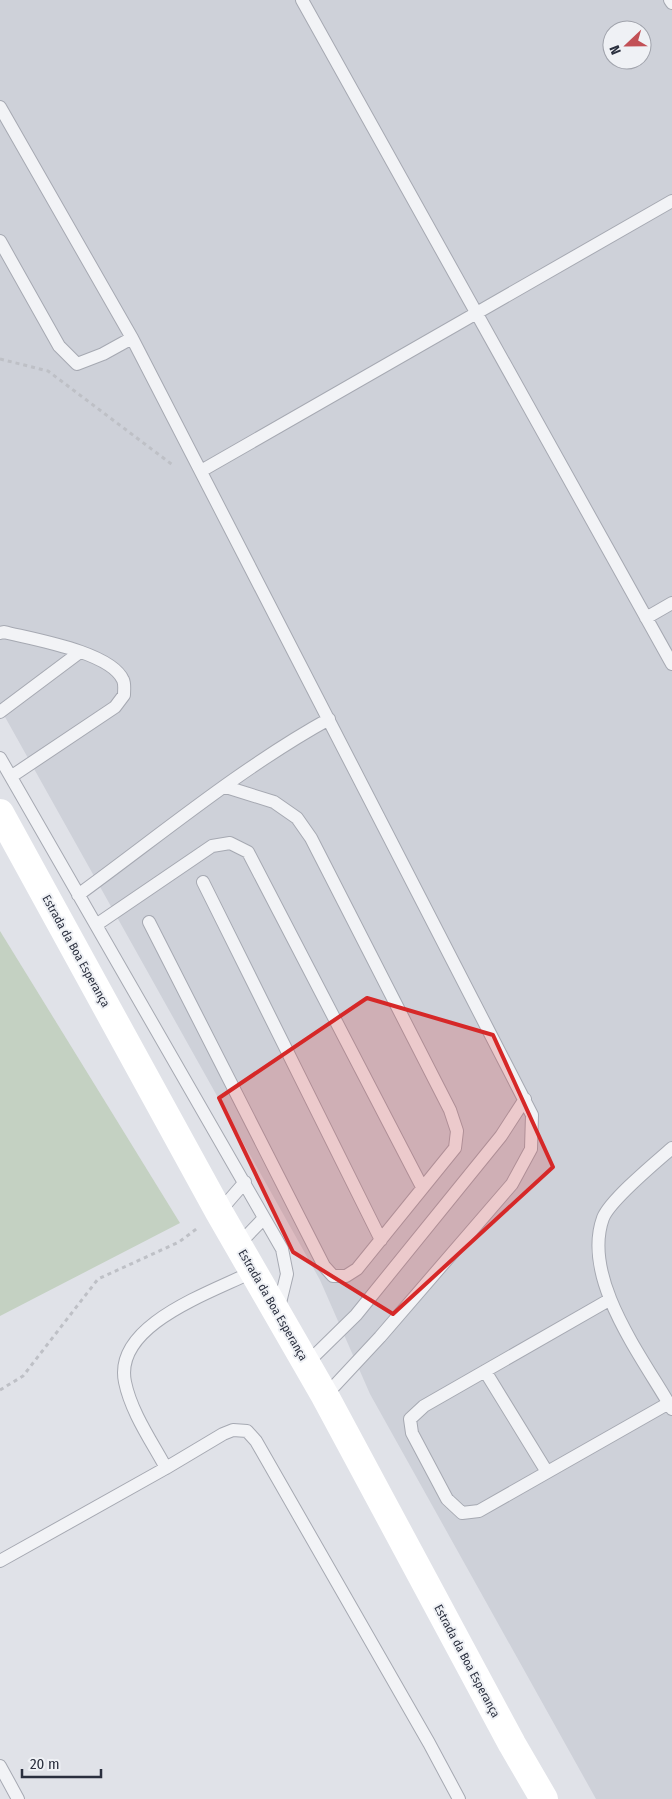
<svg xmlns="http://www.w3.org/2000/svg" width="672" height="1799" font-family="'Fira Sans Condensed',sans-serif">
<rect width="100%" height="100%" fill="#e0e2e8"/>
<!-- built -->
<path fill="#ced1d9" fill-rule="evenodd" d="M0 0H672V1799H596L370 1394 320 1280 0 708ZM612 30H642V60H612Z"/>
<!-- green -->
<path fill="#c4d1c2" d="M0 931 180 1223 0 1316Z"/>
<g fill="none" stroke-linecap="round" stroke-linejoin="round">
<!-- lane casing -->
<g stroke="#a6a9b2" stroke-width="14">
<path id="lane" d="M302 0 672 664
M670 0 672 3
M0 107 132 338 532 1115 531 1149 512 1184 380 1337 325 1396
M0 241 59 346 77 364 103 354 132 338
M201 471 672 201
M646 618 672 603
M0 633 4 632C32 639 111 652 123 680 125 684 124 690 124 695L115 707 12 776
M0 712 80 652
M0 758 282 1249 287 1274 278 1311
M203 882 381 1240
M78 895C159 836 242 767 329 719
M149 922 324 1266 333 1276H346L357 1269 455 1148 457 1131 450 1110 311 838 297 818 274 802 226 787
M96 925 212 846 230 843 248 852 422 1187
M672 1148C656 1162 610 1200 603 1218 581 1279 643 1358 672 1409
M219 1212 245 1182
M238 1245 264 1218
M609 1300 424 1406 410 1419 412 1433 447 1499 462 1513 479 1511 669 1403
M306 1364 356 1315 501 1136 525 1099
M485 1371 547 1472
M166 1468C152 1442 131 1412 125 1382 113 1324 213 1292 254 1271
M0 1561 166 1468 223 1434 233 1430 247 1431 256 1441 429 1743 459 1799
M0 1766 18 1799"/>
</g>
<!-- path -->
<path stroke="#bec0c6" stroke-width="3" stroke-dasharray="4 4" stroke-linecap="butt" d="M0 359 48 371 174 466
M0 1390 23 1376 98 1279 179 1242 199 1227"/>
<!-- lane -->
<use href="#lane" stroke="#f2f3f6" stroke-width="12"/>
<!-- secondary -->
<path stroke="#fff" stroke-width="28" d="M0 813 219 1212 325 1396 512 1744 544 1799"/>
</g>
<!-- marked area -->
<path fill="#d62828" fill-opacity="0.2" stroke="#d62828" stroke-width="4" stroke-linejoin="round" d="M367 998 493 1035 553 1167 393 1314 293 1252 219 1098Z"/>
<g text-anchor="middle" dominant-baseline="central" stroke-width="4" stroke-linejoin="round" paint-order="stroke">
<!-- street labels -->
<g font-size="12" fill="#2a2f3e" stroke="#eff1f5">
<text transform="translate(76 951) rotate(61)">Estrada da Boa Esperança</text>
<text transform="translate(273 1305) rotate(60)">Estrada da Boa Esperança</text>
<text transform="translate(467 1661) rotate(62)">Estrada da Boa Esperança</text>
</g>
</g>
<!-- north arrow -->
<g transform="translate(627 45) rotate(248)"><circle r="24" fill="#eff1f5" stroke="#a0a3ac"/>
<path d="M0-4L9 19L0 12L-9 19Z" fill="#c25056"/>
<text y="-8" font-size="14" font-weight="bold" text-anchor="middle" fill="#2a2f3e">N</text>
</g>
<!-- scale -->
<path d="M22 1769v8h79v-8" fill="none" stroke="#2a2f3e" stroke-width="2.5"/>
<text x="30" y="1769" font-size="15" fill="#2a2f3e" stroke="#eff1f5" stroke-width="4" paint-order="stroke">20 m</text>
</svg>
